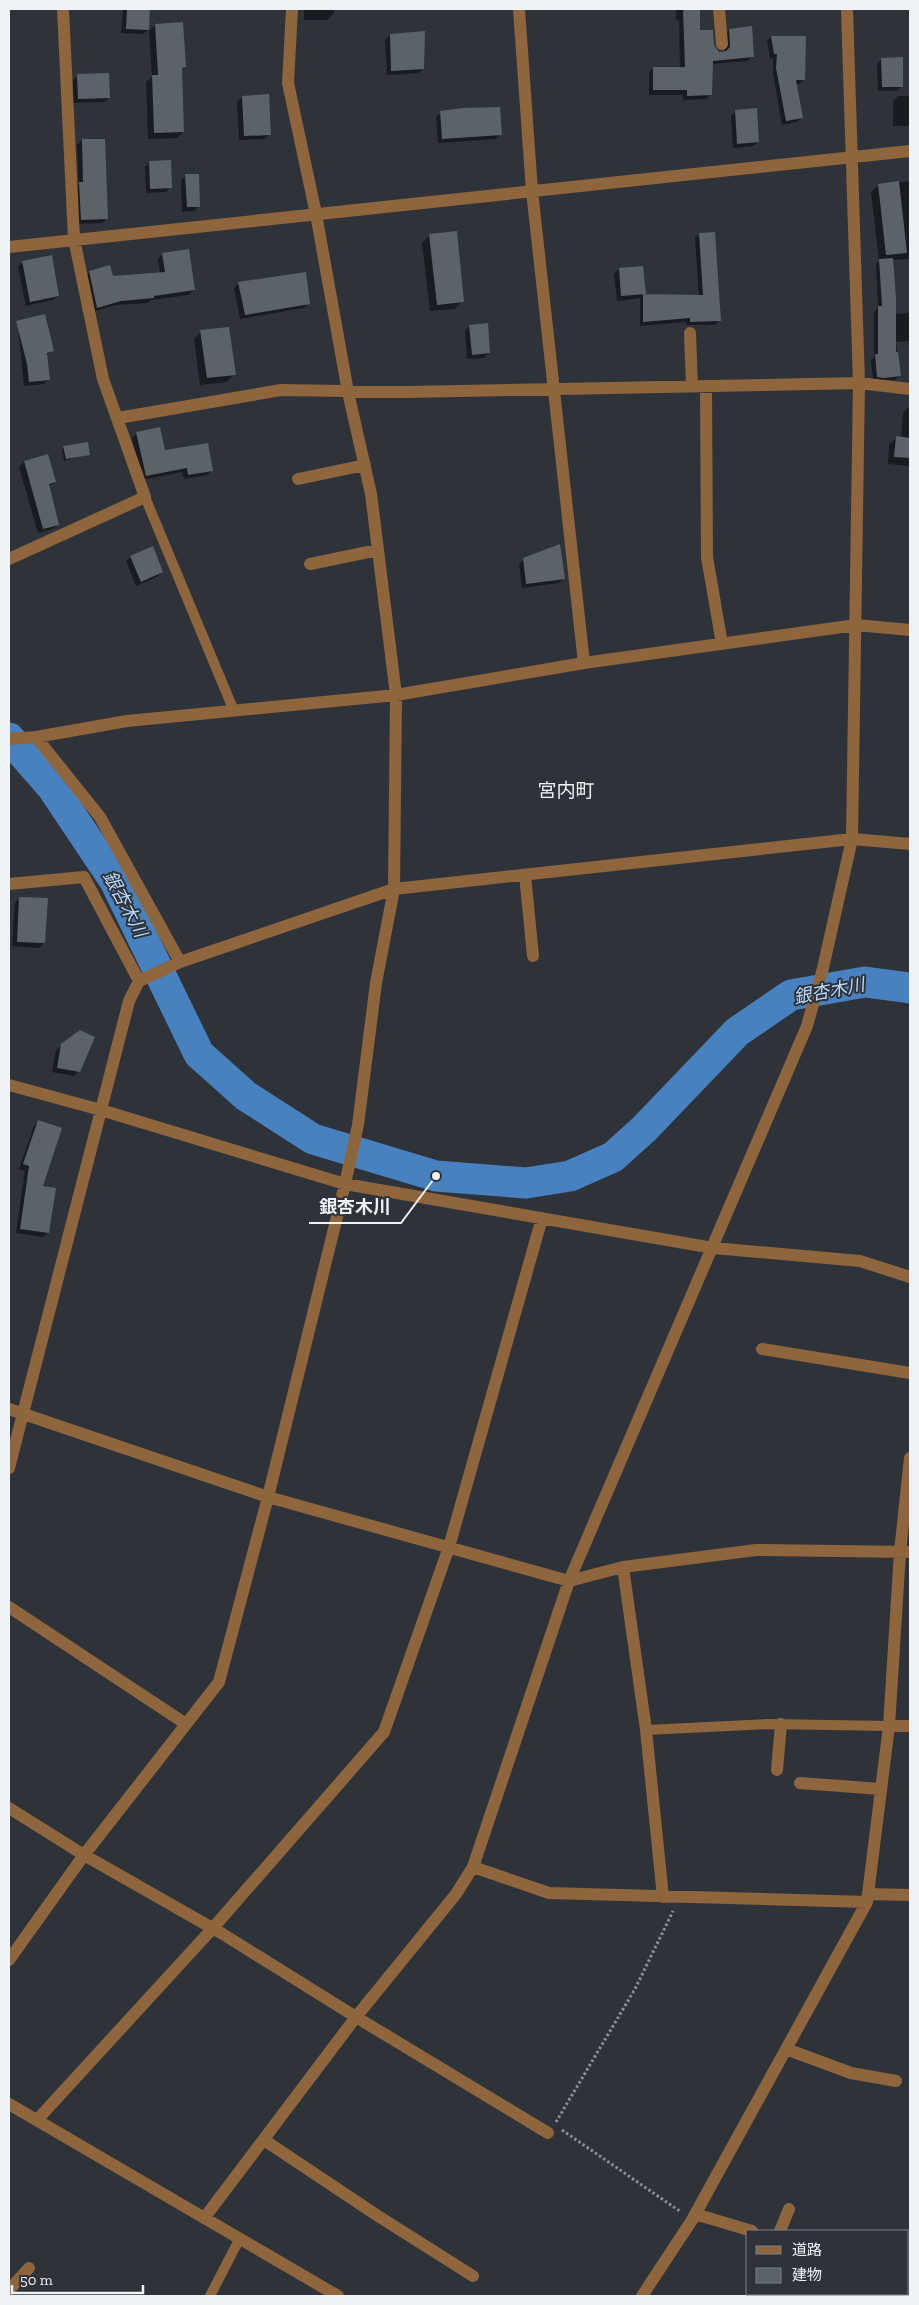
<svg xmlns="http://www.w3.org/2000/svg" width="919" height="2305" font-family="'Zilla Slab','Noto Sans JP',serif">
<rect width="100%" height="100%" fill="#2e333a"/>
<!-- shadow -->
<path fill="#0007" d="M123 9H148V30L143 34 121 33Z
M304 9H334V13L327 20H304Z
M676 9H699L698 31 714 49 722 54 725 52V35L729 30 752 56 748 61 712 64 711 94 706 99 683 100V95H649V73L653 68H680L679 20H676Z
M155 25 185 67 181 70 183 132 177 138 148 139 146 82 152 77 149 31Z
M390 35 423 69 418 73 387 75 385 40Z
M771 37 805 38 804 79 800 84H795L801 118 797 122 782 125 773 73V58H770L767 41Z
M882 59 902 86 897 91H878L877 64Z
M78 75 109 98 104 102 73 103V80Z
M898 96H910V126H893V101Z
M242 97 270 134 265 139 239 140 237 102Z
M736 111 758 142 753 146 733 148 731 116Z
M441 113 500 134 496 139 438 143 436 117Z
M82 140 107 218 102 223 77 224 75 188 79 184 77 145Z
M150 162 170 187 166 192 146 193 145 167Z
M185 176 199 206 194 211 182 212 181 181Z
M910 181V259L892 260 896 314 910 313V341L896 342 899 376 895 380 873 381 871 360 874 357V312L878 308 876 264 879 261 871 192 879 185Z
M699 234 719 321 715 325H686V322L640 326V298L617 301 614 274 619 269 644 294 642 296H699L695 238Z
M430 235 463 301 455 309 430 311 422 243Z
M163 254 194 290 189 295 151 300 148 303 115 305 92 312 85 277 90 272 112 277 160 273 158 259Z
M23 262 58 296 53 300 26 306 18 267Z
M239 283 308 303 304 308 240 319 234 288Z
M18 325 53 350 46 356 49 379 44 384 24 386Z
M470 326 489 353 484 358 467 359 465 331Z
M201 332 234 374 227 382 200 385 194 339Z
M910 406V466L888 464 889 445 897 437 901 438 903 413Z
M137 433 164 451 212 470 207 475 184 479 182 472 142 480 132 438Z
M64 447 89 454 64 461 62 449Z
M47 456 55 482 48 487 58 525 53 529 38 533 19 467 24 462Z
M131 557 162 572 157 577 136 586 126 561Z
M524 559 563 579 559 583 522 588 519 564Z
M20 898 44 943 39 948 12 946 15 903Z
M62 1045 79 1071 74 1076 52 1072 56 1050Z
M39 1121 42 1187 48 1233 43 1237 16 1233 23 1184 25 1181H23L25 1171 19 1169 34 1126Z"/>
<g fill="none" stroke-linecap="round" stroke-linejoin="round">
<!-- river -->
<path stroke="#4881bf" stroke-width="31" d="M9 738 52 787 115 881 199 1054 246 1096 313 1139 436 1176 526 1183 570 1176 613 1157 644 1129 737 1032 791 995 865 982 910 988"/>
</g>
<!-- building -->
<path fill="#5c626a" d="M127 9H150L149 30 126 29Z
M683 9H700V30H713L714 45 719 52 726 51 730 47 729 29 752 26 754 57 713 61 712 95 687 96V90H653V67H685Z
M183 22 186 67 182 68 184 132 154 133 152 75H158L155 24Z
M425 31 424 69 391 71 390 34Z
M771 36H806L805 80H796L803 118 786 121 776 68 777 54H774Z
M903 57V87H882L881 58Z
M109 73 110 98 78 99 77 74Z
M269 94 271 135 244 136 242 96Z
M500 107 502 135 442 139 440 111 463 108Z
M757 108 759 142 737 144 735 110Z
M82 139H105L108 219 81 220 79 182H83Z
M171 160 172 188 150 189 149 161Z
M185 174H199L200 207H187Z
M899 181 907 253 886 255 878 184Z
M457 231 464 302 437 305 429 234Z
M715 232 721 321 690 322V318L643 322V294L703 295 699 233Z
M189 249 195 290 154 296V298L121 301 97 308 89 271 110 265 113 276 165 272 162 253Z
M52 255 59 296 30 302 22 261Z
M893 258 896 298V352H898L901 376 884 378 877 377 875 354H878V306H882L879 259Z
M643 266 646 294 621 296 619 268Z
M306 272 310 304 245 315 238 282Z
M45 314 54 351 47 353 50 380 29 382 27 364 16 321Z
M488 323 490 353 472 355 469 325Z
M229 327 236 375 207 378 200 330Z
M160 427 165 450 208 443 213 471 188 475 187 468 146 476 136 432Z
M896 436 910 438V458L894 457Z
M88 442 90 455 66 459 63 446Z
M48 454 56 482 49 484 59 525 43 529 24 461Z
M560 544 565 579 526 584 523 558Z
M153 546 163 572 141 582 130 556Z
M19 897 48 898 45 943 17 942Z
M80 1030 95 1037 80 1072 57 1068 61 1044Z
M38 1120 62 1128 43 1186 56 1188 49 1233 20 1229 29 1166 23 1164Z"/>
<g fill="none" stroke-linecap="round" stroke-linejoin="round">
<!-- path -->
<path stroke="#8c9096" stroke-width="3" stroke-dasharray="2.5 2.5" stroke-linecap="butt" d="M556 2122 635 1989 673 1911
M562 2130 681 2212"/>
<!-- service -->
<path stroke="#8e653c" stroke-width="10" d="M145 497 234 711
M646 1730 769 1724 889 1726
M210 2296 240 2238"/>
<!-- minor -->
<path stroke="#8e653c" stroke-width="12" d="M519 9 532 191 584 663
M719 9 722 44
M9 247 910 151
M690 333 692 386
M706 386 707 557 722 644
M118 418 281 390 407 392 859 383 910 389
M298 479 365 465
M9 559 145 497 103 379 74 239 63 9
M310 564 378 550
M36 737 100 817 180 962
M9 739 36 737 127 721 396 695 584 663 856 625 910 630
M525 875 533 956
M9 884 84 877 139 981
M9 1085 101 1110 345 1184 713 1248 860 1261 910 1277
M762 1349 910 1373
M9 1409 268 1497 569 1581 623 1567 756 1550 910 1552
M9 1468 129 1001 139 981 180 962 394 889 852 839 910 844
M623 1567 646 1730 663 1897
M9 1607 186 1724
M889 1726H910
M777 1770 781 1724
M800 1783 881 1789
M9 1808 84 1855 221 1933 356 2017 548 2133
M473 1867 549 1893 867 1902
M868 1894 910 1895
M9 1960 84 1855 219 1682 268 1497 345 1184 358 1125 376 983 394 889 396 695 371 494 348 392 316 214 288 83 292 9
M786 2049 851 2073 896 2081
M9 2104 338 2296
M37 2120 213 1928 384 1732 449 1547 542 1218
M264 2140 378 2216 473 2276
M695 2214 752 2231
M205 2217 356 2017 456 1894 473 1867 569 1581 807 1026 823 968 852 839 859 383 847 9
M780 2231 789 2209
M9 2290 29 2268
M642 2296 692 2220 867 1902 889 1726 900 1552 910 1458"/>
</g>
<g text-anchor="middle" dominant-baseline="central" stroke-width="4" stroke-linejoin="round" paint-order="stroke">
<!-- water labels -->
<g font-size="18" font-style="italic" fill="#bbd8fa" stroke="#2e333a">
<text transform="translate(125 904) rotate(62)">銀杏木川</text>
<text transform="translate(829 991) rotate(-11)">銀杏木川</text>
</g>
<!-- quarter labels -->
<g font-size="19" fill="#eff2f7" stroke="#2e333a">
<text x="566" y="790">宮内町</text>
</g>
</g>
<!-- callouts -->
<path fill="none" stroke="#eff2f7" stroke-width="2" d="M436 1176L401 1223H309"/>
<circle fill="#eff2f7" stroke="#2e333a" stroke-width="2" cx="436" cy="1176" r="5"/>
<g font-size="18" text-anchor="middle" font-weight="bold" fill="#eff2f7" stroke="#2e333a" stroke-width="4" stroke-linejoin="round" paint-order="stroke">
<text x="355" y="1213">銀杏木川</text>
</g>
<!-- border -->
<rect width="919" height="2305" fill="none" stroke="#eff2f7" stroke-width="20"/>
<!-- legend -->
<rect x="746" y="2230" width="162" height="65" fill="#2e333a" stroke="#7b7f86"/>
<rect x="756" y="2246" width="25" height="8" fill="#8e653c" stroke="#7b7f86"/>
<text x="792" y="2255" font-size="15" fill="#eff2f7">道路</text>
<rect x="756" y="2268" width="25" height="15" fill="#5c626a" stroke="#7b7f86"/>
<text x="792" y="2280" font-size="15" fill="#eff2f7">建物</text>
<!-- scale -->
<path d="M12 2285v8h131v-8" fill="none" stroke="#eff2f7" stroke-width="2.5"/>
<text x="20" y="2285" font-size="15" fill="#eff2f7" stroke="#2e333a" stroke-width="4" paint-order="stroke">50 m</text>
</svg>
